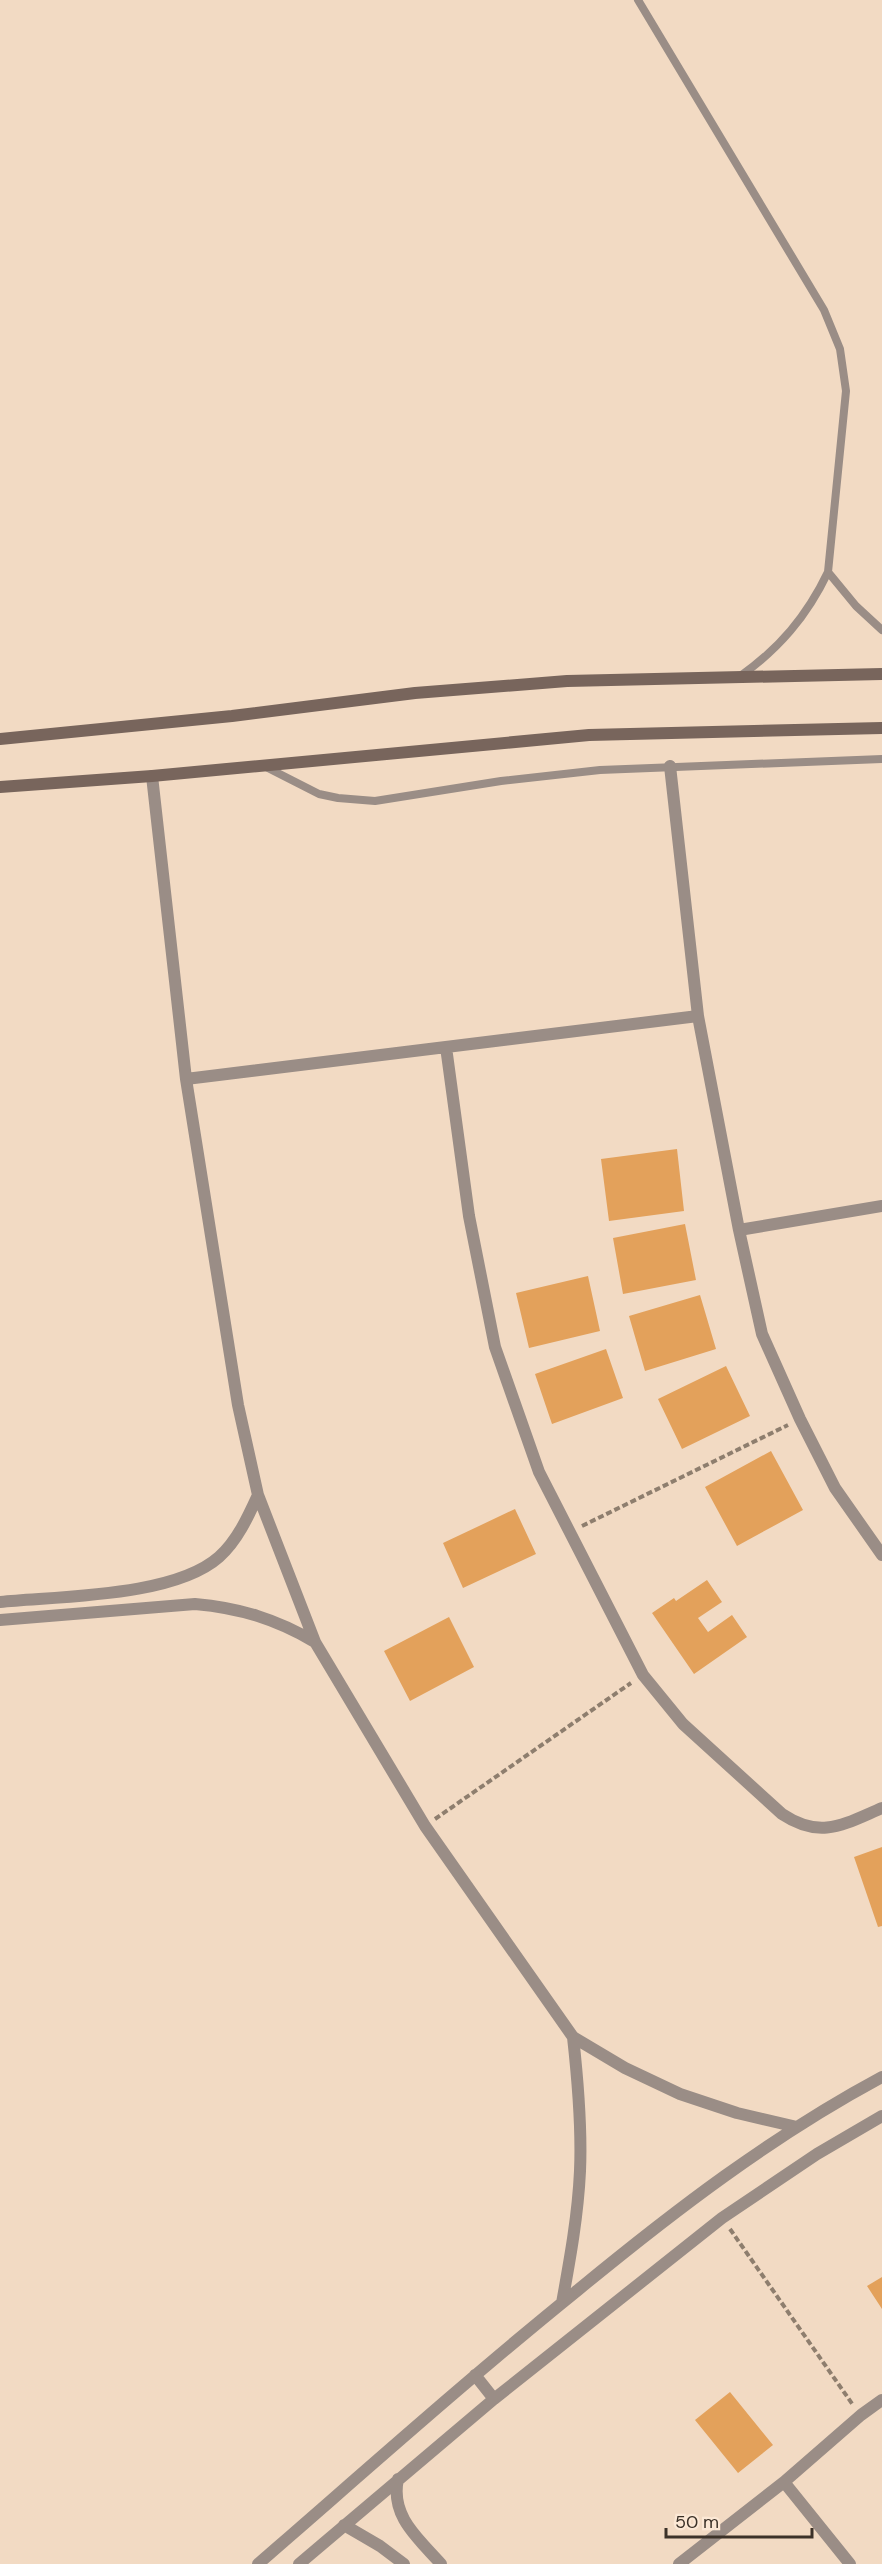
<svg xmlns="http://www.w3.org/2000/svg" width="882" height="2564" font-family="'DM Sans',sans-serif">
<rect width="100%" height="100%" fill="#f2dac3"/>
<!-- building -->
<path fill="#e3a15b" d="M677 1149 684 1211 609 1221 601 1159Z
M685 1224 696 1280 623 1294 613 1238Z
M588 1276 600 1331 529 1348 516 1293Z
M700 1295 716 1349 645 1371 629 1316Z
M606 1349 623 1398 552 1424 535 1374Z
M726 1366 750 1416 682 1449 658 1399Z
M771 1451 803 1510 737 1546 705 1487Z
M515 1509 536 1554 463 1588 443 1543Z
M707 1580 722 1602 698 1618 708 1632 732 1615 747 1637 694 1674 652 1613 674 1598 676 1601Z
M449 1617 474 1667 410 1701 384 1651Z
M882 1847V1926L878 1927 854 1857Z
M882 2277V2309L867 2286Z
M730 2392 773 2445 738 2473 695 2420Z"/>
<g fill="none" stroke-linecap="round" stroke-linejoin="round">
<!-- path -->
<path stroke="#8e7e6e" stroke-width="4" stroke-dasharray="6 3" stroke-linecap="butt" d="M582 1526 788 1425
M435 1819 631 1683
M730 2229 853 2405"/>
<!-- lane -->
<path stroke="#9a8d86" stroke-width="8" d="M638 0 824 310 840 349 846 391 828 572C807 616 779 649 739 677
M828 572 856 606 882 630
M264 766 319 794 338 798 375 801 501 781 600 770 882 759"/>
<!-- street -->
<path stroke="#9a8d86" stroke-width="12" d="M670 766 698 1016 739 1230 762 1334 800 1419 835 1488 882 1555
M152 776 186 1079 238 1405 258 1495 315 1642 425 1826 573 2037 625 2068 680 2094 737 2113 797 2127
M446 1047 469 1216 495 1347 539 1472 643 1675 683 1724 782 1814C821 1840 844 1824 882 1808
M186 1079 698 1016
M739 1230 882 1206
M0 1602C60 1596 174 1597 219 1557 237 1541 248 1517 258 1495
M0 1620 195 1604C240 1608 276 1619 315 1642
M562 2303C570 2259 578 2215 580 2171 582 2126 578 2082 573 2037
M475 2375 494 2399
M398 2479C390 2516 418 2538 441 2564
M784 2482 850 2564
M344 2525 380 2546 404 2564
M258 2564C364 2472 469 2378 578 2290 674 2211 772 2136 882 2077
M299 2564 494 2399 722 2218 817 2154 882 2116
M679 2564 784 2482 861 2415 882 2400"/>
<!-- secondary -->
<path stroke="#78655c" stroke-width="12" d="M0 739 232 716 415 693 567 681 882 674
M0 787 152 776 589 735 882 728"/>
</g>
<!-- scale -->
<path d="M666 2528v9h146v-9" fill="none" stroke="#3c3229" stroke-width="3"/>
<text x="675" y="2528" font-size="18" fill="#3c3229" stroke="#fce8d5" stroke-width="4.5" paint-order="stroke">50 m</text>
</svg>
